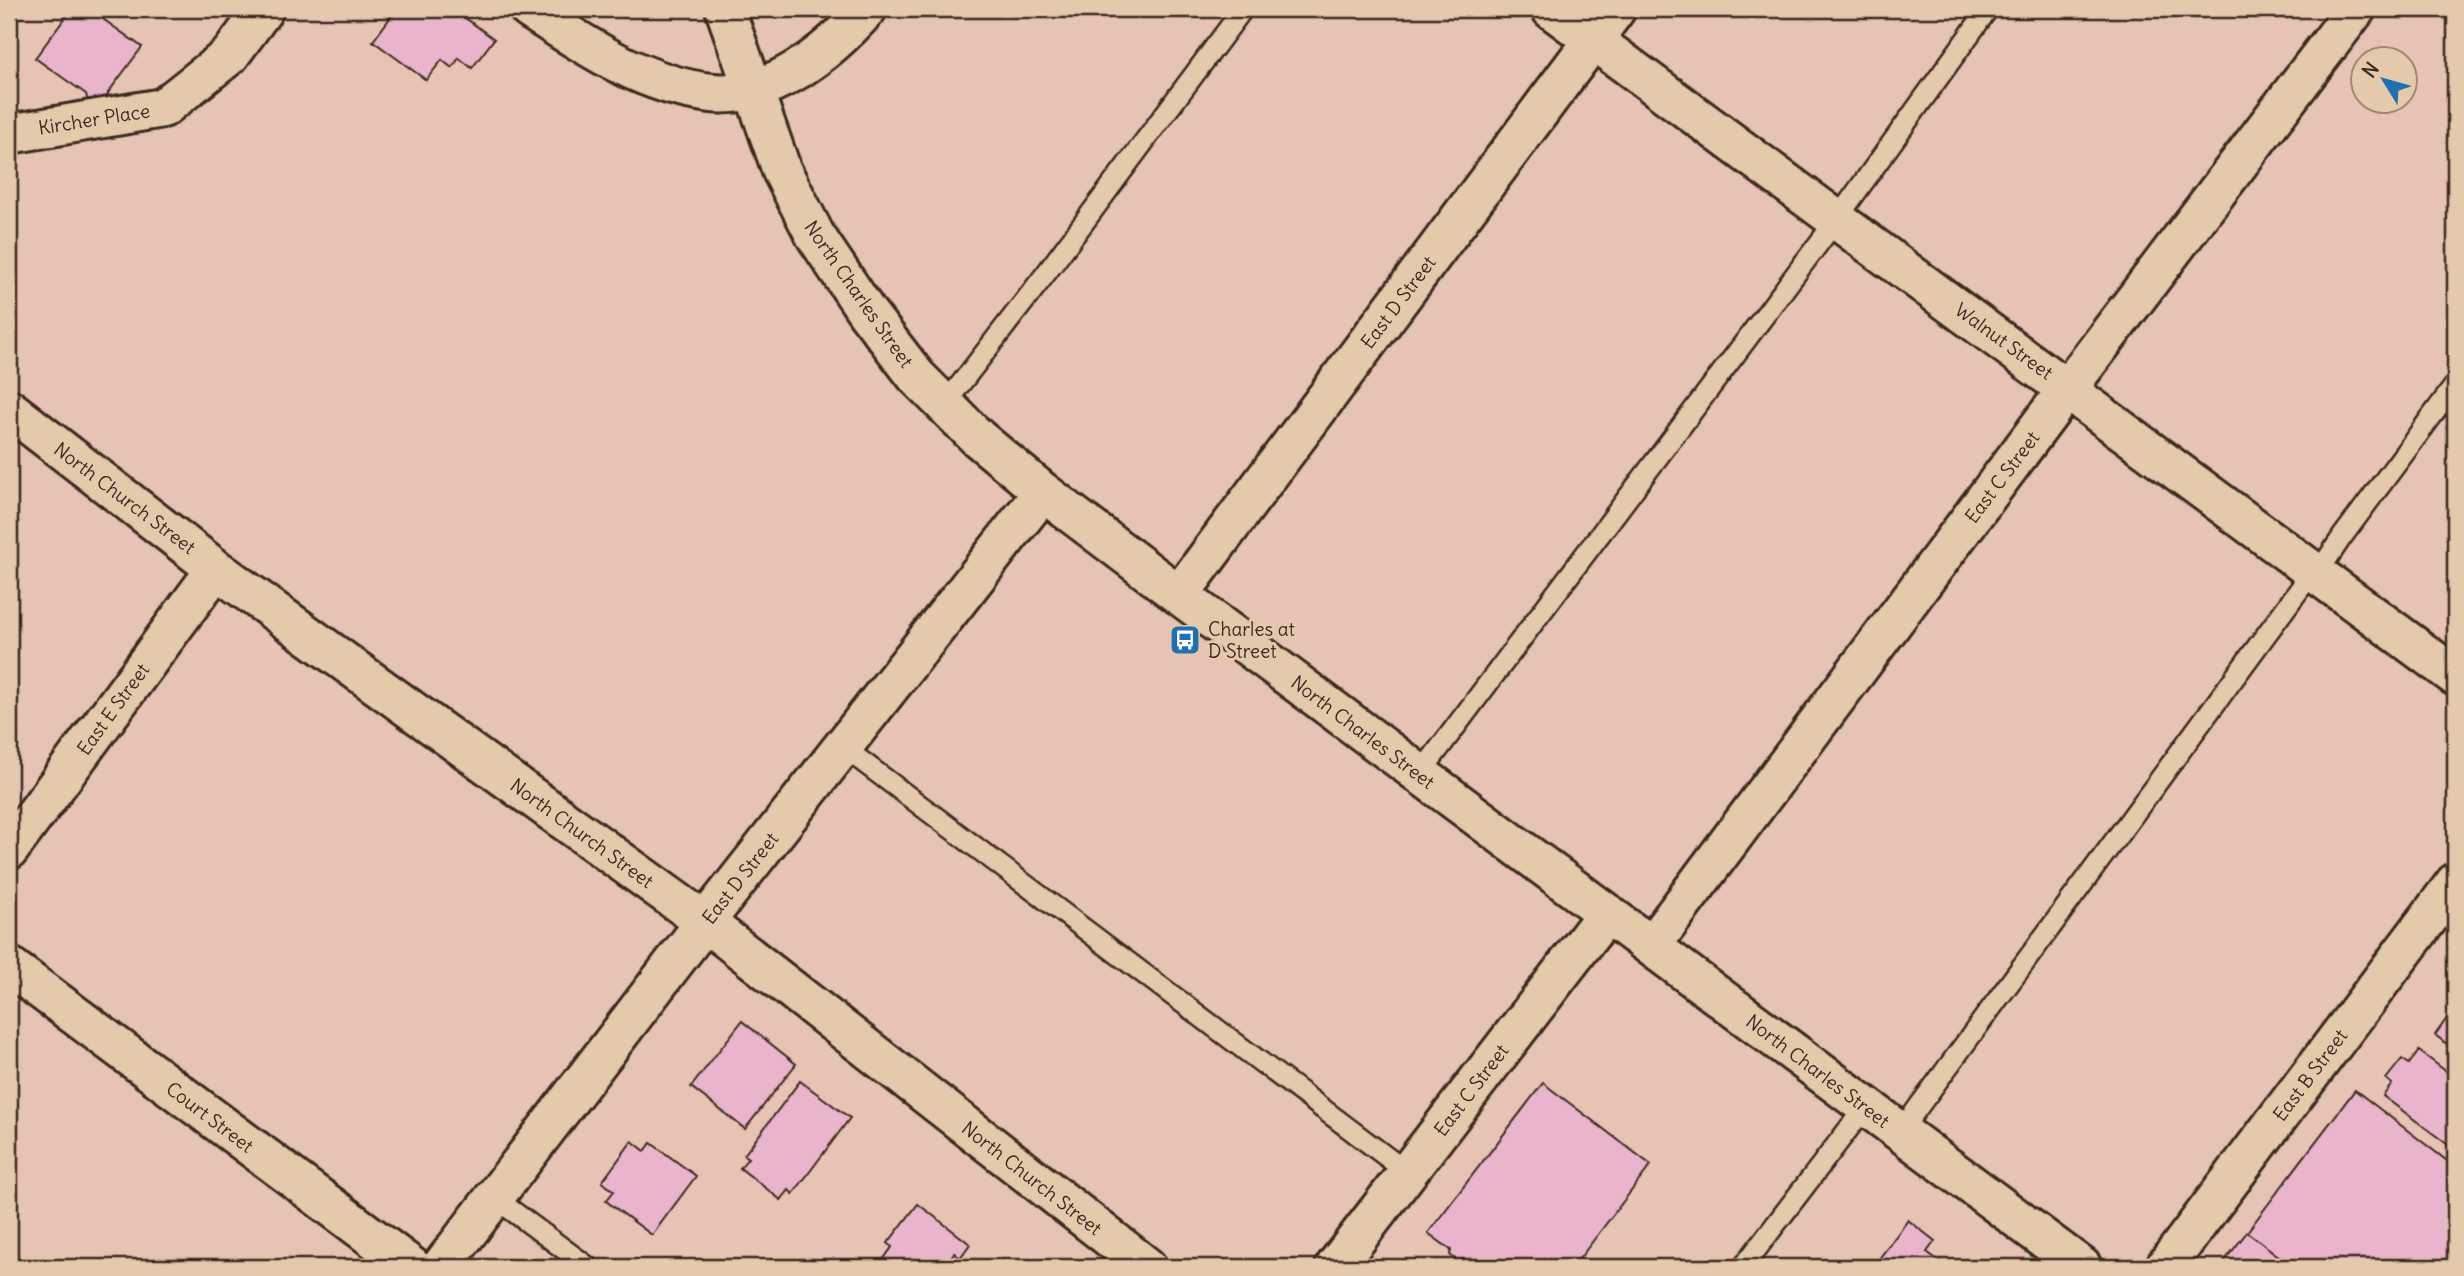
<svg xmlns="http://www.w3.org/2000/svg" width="2464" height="1276" font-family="Delius,sans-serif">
<rect width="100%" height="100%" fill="#e6c3b5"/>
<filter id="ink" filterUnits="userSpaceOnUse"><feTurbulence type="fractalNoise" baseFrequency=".0143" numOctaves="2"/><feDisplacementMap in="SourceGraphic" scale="14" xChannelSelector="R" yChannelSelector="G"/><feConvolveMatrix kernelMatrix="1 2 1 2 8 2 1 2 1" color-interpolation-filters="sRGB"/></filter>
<g filter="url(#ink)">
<!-- building -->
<path fill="#eab4cc" stroke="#3b2a1e" stroke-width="2" d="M72 9H111L103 19 142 47 108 93 106 106 90 108 86 94 35 58Z
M393 9H440L448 15 453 9 494 39 472 68 459 58 452 68 442 60 426 80 373 41 395 11Z
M2455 1007V1050L2435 1035Z
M742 1021 796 1064 745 1129 691 1087Z
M2419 1051 2455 1078V1150L2383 1096 2392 1084 2386 1079 2402 1059 2409 1064Z
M800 1081 850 1118 793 1194 789 1190 781 1200 740 1168 748 1158 744 1155Z
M1543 1083 1651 1165 1573 1267H1472L1463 1260 1458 1262 1450 1255 1451 1250 1428 1233Z
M2355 1090 2455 1167V1267H2293L2247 1232Z
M632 1141 645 1151 651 1143 696 1176 652 1235 606 1201 614 1191 602 1182Z
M918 1204 970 1244 960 1258 954 1253 944 1267H892L883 1260 892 1247 888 1243Z
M1908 1220 1935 1241 1927 1252 1943 1264 1940 1267H1873Z
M2247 1232 2293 1267H2220Z"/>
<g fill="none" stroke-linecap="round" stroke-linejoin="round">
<!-- service casing -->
<g stroke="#3b2a1e" stroke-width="24">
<path id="service" d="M945 404 1044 276 1243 9
M2317 574 2342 537 2455 385
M843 747 1408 1173
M1420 774 1837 219 1988 9
M1900 1132 2313 571
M495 1198 588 1267
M1743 1267 1866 1106"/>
</g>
<!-- minor casing -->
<g stroke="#3b2a1e" stroke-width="44">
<path id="minor" d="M529 9C584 45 644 86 712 93 772 99 830 51 867 9
M725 9 782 171 815 235 866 311 916 376 978 438 1043 492 1179 595 2082 1267
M1551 9 2455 676
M9 134 163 108 230 55 264 9
M9 409 216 569 705 922 1147 1267
M1179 595 1616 9
M9 850 216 569
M1651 946 2068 388 2356 9
M9 966 412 1267
M441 1267 705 922 1043 492
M1335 1267 1607 913
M2165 1267 2455 883"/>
</g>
<!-- service -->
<use href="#service" stroke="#e4c9ab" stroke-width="19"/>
<!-- minor -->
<use href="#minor" stroke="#e4c9ab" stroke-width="38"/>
</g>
</g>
<!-- icons -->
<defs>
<g id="bus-square" transform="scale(1.575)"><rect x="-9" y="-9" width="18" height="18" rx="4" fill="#1f6fb2" stroke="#e4c9ab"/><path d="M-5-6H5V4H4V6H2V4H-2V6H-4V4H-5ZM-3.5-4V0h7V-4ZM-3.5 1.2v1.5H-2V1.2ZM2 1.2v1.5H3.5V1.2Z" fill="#fff"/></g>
</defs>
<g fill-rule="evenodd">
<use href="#bus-square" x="1185" y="640"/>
</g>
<g text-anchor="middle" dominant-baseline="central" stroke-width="6" stroke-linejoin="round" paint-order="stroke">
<!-- street labels -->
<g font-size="19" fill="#3b2a1e" stroke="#e4c9ab">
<text transform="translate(94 119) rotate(-9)">Kircher Place</text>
<text transform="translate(859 294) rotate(55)">North Charles Street</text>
<text transform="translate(1398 302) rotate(-53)">East D Street</text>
<text transform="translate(2004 341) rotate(36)">Walnut Street</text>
<text transform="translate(2002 477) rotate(-53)">East C Street</text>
<text transform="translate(125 498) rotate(37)">North Church Street</text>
<text transform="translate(113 709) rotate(-54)">East E Street</text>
<text transform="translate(1363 732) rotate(37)">North Charles Street</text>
<text transform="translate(582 833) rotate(36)">North Church Street</text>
<text transform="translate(740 878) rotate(-52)">East D Street</text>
<text transform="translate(1818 1071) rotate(37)">North Charles Street</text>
<text transform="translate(2310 1075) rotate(-53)">East B Street</text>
<text transform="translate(1471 1090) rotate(-53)">East C Street</text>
<text transform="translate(210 1117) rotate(37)">Court Street</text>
<text transform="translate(1032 1178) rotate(38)">North Church Street</text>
</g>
<!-- poi labels -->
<g font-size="19" fill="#3b2a1e" stroke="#e4c9ab" text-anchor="start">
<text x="1208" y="629">Charles at<tspan x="1208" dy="22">D Street</tspan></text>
</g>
</g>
<!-- margin -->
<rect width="2464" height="1276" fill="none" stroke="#e4c9ab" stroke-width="35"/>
<rect x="18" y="18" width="2429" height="1241" fill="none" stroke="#3b2a1e" stroke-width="2.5" filter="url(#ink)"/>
<!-- north arrow -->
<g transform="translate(2384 80) rotate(307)"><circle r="33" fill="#e4c9ab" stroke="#a08973" stroke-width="2"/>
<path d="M0-5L12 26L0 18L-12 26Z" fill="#1f6fb2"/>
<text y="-10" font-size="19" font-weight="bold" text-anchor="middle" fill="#3b2a1e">N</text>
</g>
</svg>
